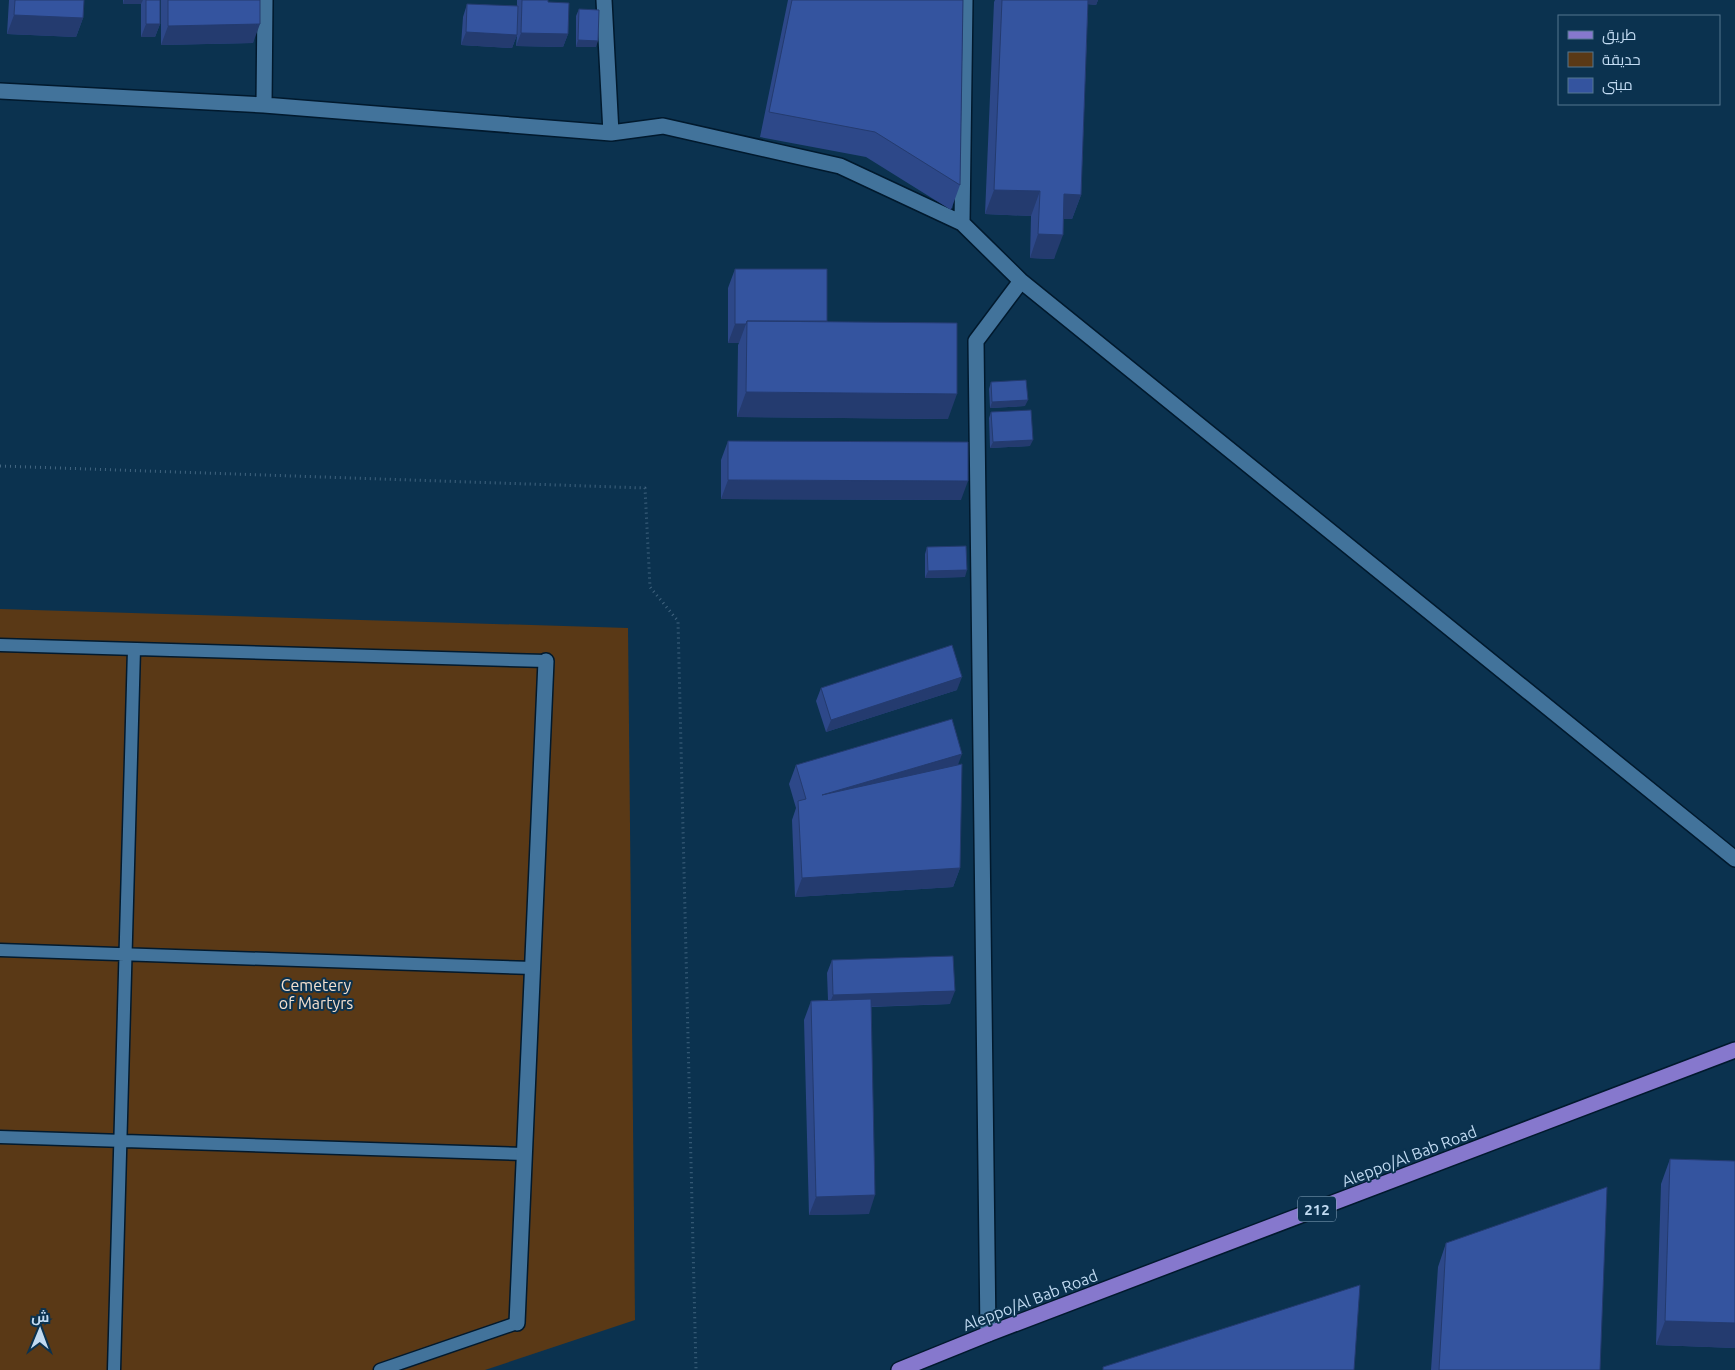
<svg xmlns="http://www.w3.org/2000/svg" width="1735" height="1370" font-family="Ubuntu,Cairo,sans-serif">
<rect width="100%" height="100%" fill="#0b324f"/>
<!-- green -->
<path fill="#5a3916" d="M0 609 628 628 635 1320 485 1370H0Z"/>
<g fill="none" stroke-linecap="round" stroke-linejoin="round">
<!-- lane casing -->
<g stroke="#01192d" stroke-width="15">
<path id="lane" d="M0 645 546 661
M0 950 533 968
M0 1137 524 1154
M114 1370 134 649
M380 1370 517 1323"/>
</g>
<!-- street casing -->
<g stroke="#01192d" stroke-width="18">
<path id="street" d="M604 0 611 133
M0 91 264 105 611 133 663 126 840 166 962 223 1021 281 1735 859
M264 105 265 0
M962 223 965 0
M517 1323 546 661
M988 1334 976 341 1021 281"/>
</g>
<!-- primary casing -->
<g stroke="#01192d" stroke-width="18">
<path id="primary" d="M899 1370 988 1334 1735 1050"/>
</g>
<!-- path -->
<path stroke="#426580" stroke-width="3" stroke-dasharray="1 4" stroke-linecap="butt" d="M0 466 645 488 650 587 678 621 696 1370"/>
<!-- lane -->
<use href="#lane" stroke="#42739b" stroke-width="12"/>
<!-- street -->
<use href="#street" stroke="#42739b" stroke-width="15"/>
<!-- primary -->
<use href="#primary" stroke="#8678cd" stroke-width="15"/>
</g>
<!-- wall -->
<path fill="#2d4889" d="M9 0H84L83 18 76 37 7 34Z
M123 0H160V24L155 37H141V4H123Z
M161 0H260L253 43 161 45Z
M517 0H548V2L568 34 563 47 516 46 517 35 512 48 461 45 463 17 467 4 517 6Z
M788 0H963L960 185 951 210 866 157 760 137Z
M995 0H1098L1096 5 1088 4 1081 195 1072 219H1063L1054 259 1030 258 1031 216 985 214 994 2Z
M579 9 596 47H576V16Z
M735 269 827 321 948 419 737 417 738 345 739 343H728V288Z
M991 382 1025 406 990 408 989 389Z
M991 412 1030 446 990 448 989 418Z
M728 441 961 500 721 499V460Z
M927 547 965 577 925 578V554Z
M821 688 957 690 826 732 816 701Z
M796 765H958L960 868 953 887 795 897 792 820 796 808 789 784Z
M832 960 950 1004 871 1007 869 1214 809 1215 804 1020 811 1001 828 1000 827 973Z
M1670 1159 1735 1161V1348L1656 1345 1661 1184Z
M1446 1243 1600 1370H1431L1438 1267Z"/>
<!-- shaded-wall -->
<path fill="#243b6f" d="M124 0H143L141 4H123Z
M1037 0H1098L1096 5Z
M14 15 83 18 76 37 7 34Z
M146 24H160L155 37H141Z
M260 24 253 43 161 45 168 26Z
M466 32 517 35 512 48 461 45Z
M521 33 568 34 563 47 516 46Z
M578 40 598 41 596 47H576Z
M994 190 1040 191 1031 216 985 214Z
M1064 194 1081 195 1072 219H1055Z
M1038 234 1063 235 1054 259 1030 258Z
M735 324H746L739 343H728Z
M746 392 957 394 948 419 737 417Z
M1028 400 1025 406 990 408 992 402Z
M1033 440 1030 446 990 448 993 442Z
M728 480 968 481 961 500 721 499Z
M967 570 965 577 925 578 928 571Z
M962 677 957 690 826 732 831 720Z
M962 754 955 773 822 795Z
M960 868 953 887 795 897 802 878Z
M955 991 950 1004 828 1008 833 995Z
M875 1195 869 1214 809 1215 816 1197Z
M1665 1321 1735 1323V1348L1656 1345Z"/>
<!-- building -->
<path fill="#34549f" stroke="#243b6f" d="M15 0H84L83 18 14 15Z
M146 0H160V24H146Z
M168 0H260V24L168 26Z
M522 0H548V2L569 3 568 34 521 33Z
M792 0H963L960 185 875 132 769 112Z
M1002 0H1088L1081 195 1064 194 1063 235 1038 234 1040 191 994 190Z
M467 4 518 6 517 35 466 32Z
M579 9 599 10 598 41 578 40Z
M735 269H827V321H747L746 324H735Z
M747 321 957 323V394L746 392Z
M1026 380 1028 400 992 402 991 382Z
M1031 410 1033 440 993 442 991 412Z
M728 441 968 442V481L728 480Z
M966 546 967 570 928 571 927 547Z
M952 645 962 677 831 720 821 688Z
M952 719 962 754 822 795 962 764 960 868 802 878 798 801 806 799 796 765Z
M953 956 955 991 833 995 832 960Z
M871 999 875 1195 816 1197 811 1001Z
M1670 1159 1735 1161V1323L1665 1321Z
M1607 1187 1600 1370H1439L1446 1243Z
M1360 1285 1354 1370H1103V1367Z"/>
<g text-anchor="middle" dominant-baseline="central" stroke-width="4" stroke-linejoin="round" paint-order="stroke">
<!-- shield labels -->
<rect fill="#0b324f" stroke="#8ba8c1" stroke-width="1" x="1298" y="1196.5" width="38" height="25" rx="4"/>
<g font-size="15" font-weight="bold" fill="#c2dbf2">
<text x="1317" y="1209">212</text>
</g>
<!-- park labels -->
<g font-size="16" fill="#f4e0cf" stroke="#0b324f">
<text x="316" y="985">Cemetery<tspan x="316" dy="18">of Martyrs</tspan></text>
</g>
<!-- street labels -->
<g font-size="16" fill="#c2dbf2" stroke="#0b324f">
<text transform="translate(1409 1156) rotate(-21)">Aleppo/Al Bab Road</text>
<text transform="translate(1030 1300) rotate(-21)">Aleppo/Al Bab Road</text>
</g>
</g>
<!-- legend -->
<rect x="1558" y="15" width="162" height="90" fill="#0b324f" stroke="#547690"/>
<rect x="1568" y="31" width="25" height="8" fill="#8678cd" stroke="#547690"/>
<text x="1602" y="40" font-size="15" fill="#c2dbf2">طريق</text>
<rect x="1568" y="52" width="25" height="15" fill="#5a3916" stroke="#547690"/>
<text x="1602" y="65" font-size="15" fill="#c2dbf2">حديقة</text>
<rect x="1568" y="78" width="25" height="15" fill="#34549f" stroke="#547690"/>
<text x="1602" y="90" font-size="15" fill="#c2dbf2">مبنى</text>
<!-- north arrow -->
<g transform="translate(40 1330) rotate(1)" stroke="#0b324f" stroke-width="4" paint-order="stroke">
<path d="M0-4L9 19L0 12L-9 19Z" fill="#c2dbf2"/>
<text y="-8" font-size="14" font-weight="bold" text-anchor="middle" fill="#c2dbf2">ش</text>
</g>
</svg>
